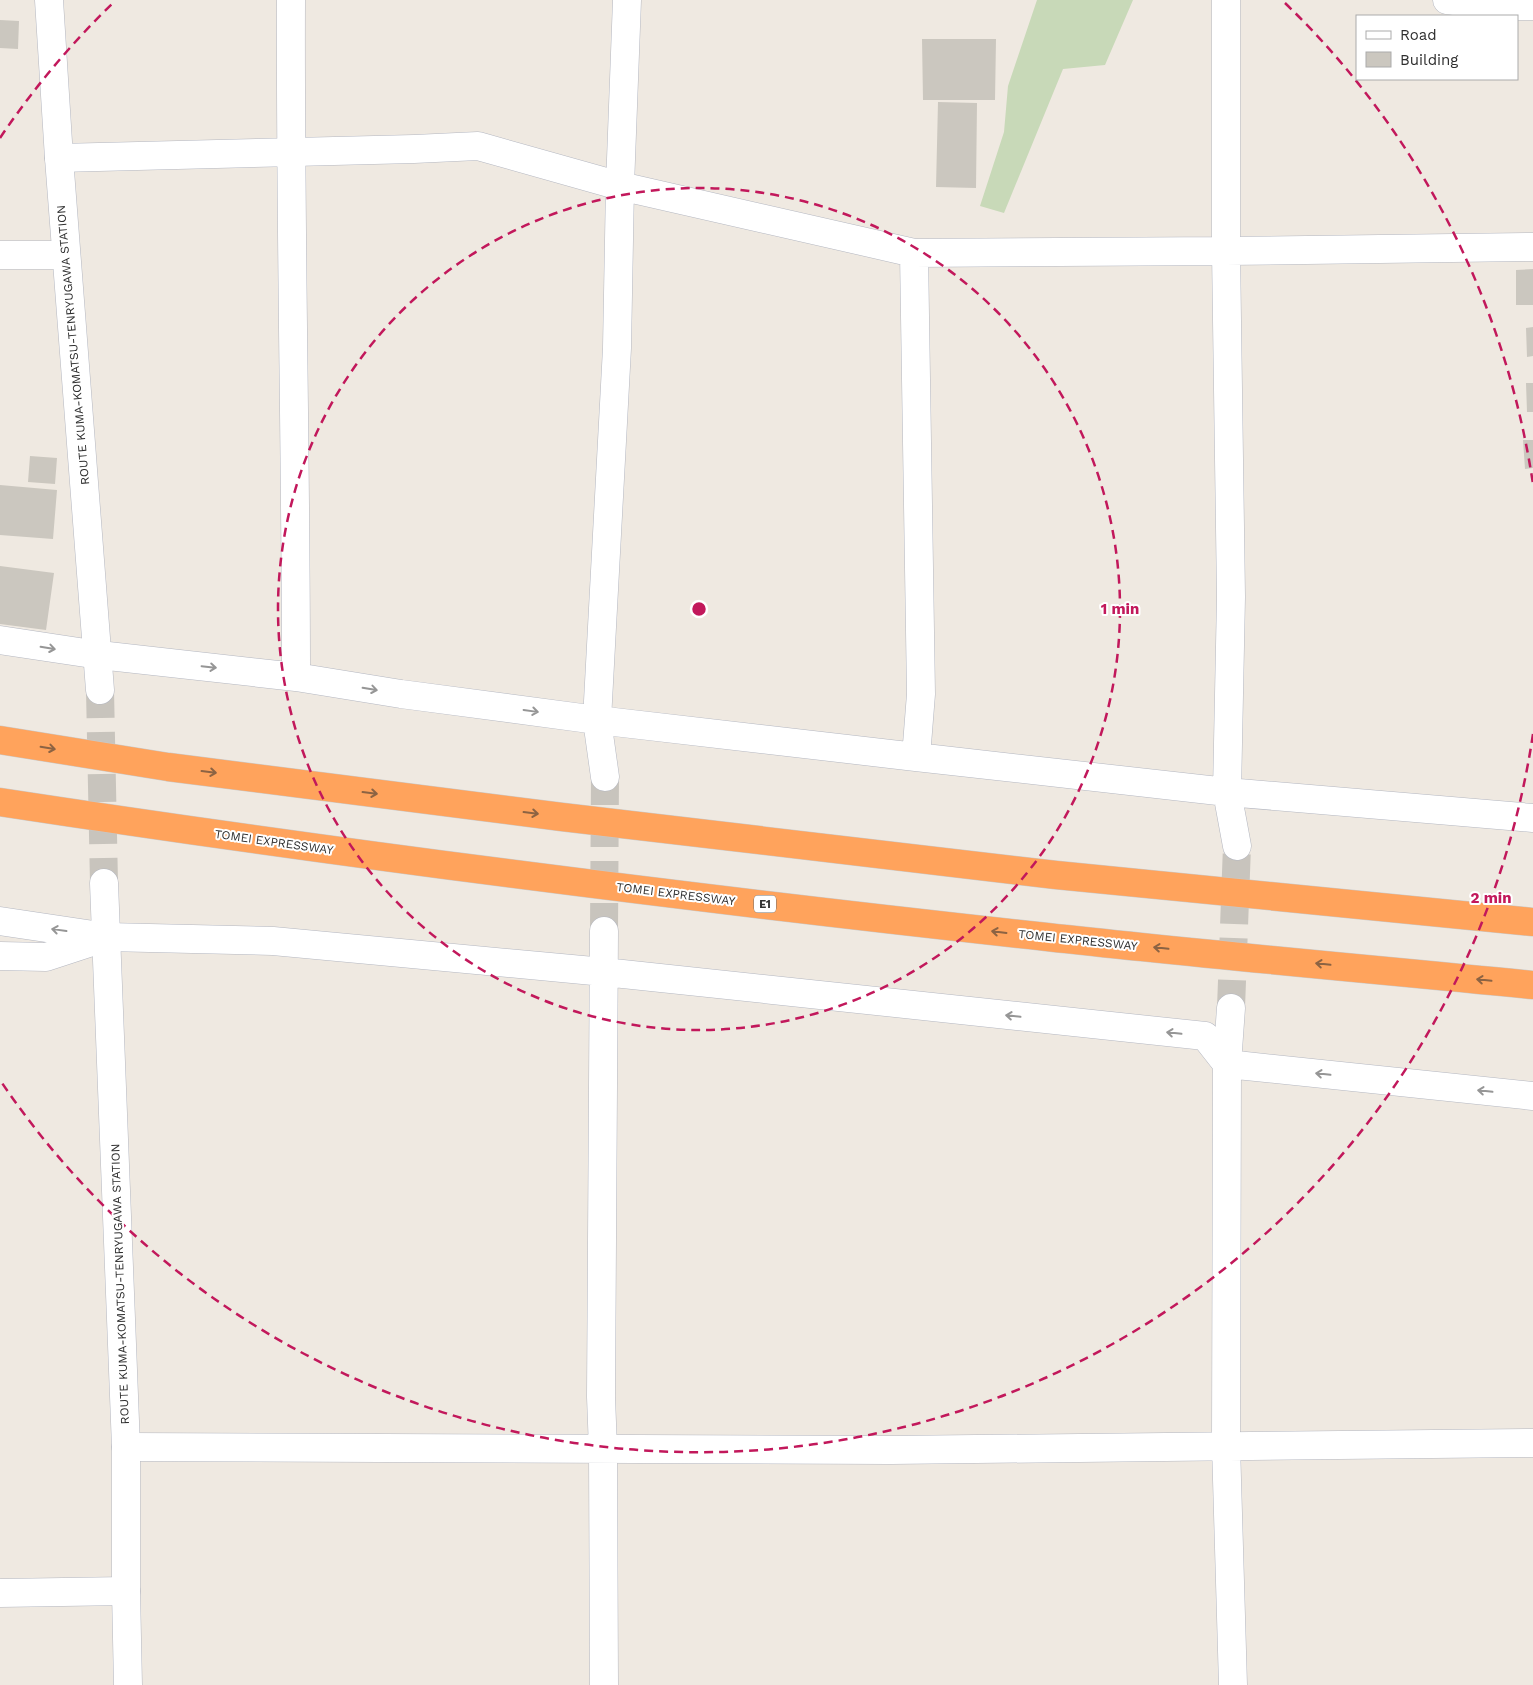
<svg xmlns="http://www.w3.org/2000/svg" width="1533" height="1685" font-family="'Work Sans',sans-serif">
<rect width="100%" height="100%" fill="#efe9e1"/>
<!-- cemetery -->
<path fill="#c8d9b8" d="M1037 0H1133L1105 65 1063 69 1004 213 980 206 1004 132 1008 86Z"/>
<!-- building -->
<path fill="#cbc7bf" d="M0 20 19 21 18 49 0 48Z
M922 39H996L995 100H923Z
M938 102 977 103 976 188 936 187Z
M1533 269V305H1516V270Z
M1533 327V356L1527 357 1526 328Z
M1526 383H1533V412H1527Z
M1523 440H1533V468L1525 469Z
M30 456 57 458 55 484 28 482Z
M0 485 57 490 53 539 0 535Z
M0 566 54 573 46 630 0 624Z"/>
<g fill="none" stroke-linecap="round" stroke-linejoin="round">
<!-- minor-tunnel -->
<path stroke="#c8c4bd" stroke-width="28" stroke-dasharray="28 14" stroke-linecap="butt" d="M604 931 605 777
M1231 1008 1237 846"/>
<!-- secondary-tunnel -->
<path stroke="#c8c4bd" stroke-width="28" stroke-dasharray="28 14" stroke-linecap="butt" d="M100 690 104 883"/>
<!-- minor casing -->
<g stroke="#b4b7c1" stroke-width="29">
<path id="minor" d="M291 0C290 226 296 451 296 677
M1226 0V251L1231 597 1227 792 1237 846
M1447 0 1492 6H1533
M59 158 414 149 478 146 620 186 914 253 1226 251 1533 247
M914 253 921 694 916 757
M0 255H66
M0 640 99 655 296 677 401 694 597 720 916 757 1227 792 1533 818
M605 777 597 720 617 348 620 186 627 0
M0 921 107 937 273 941 604 972 1205 1036 1227 1064 1533 1096
M604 931 601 1397 603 1449 604 1685
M0 956 46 957 101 939
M1231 1008 1227 1064 1226 1445 1233 1685
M126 1447 891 1450 1533 1443
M0 1593 126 1591"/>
</g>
<!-- secondary casing -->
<g stroke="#b4b7c1" stroke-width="29">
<path id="secondary" d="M49 0 59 158 100 690
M104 883 126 1447V1591L128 1685"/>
</g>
<!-- motorway casing -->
<g stroke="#c9c9c9" stroke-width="29">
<path id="motorway" d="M0 740 168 767 562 817 1056 875 1533 922
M0 802C348 855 697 899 1047 937 1208 955 1371 969 1533 985"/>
</g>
<!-- minor -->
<use href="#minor" stroke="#fff" stroke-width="28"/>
<!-- secondary -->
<use href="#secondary" stroke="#fff" stroke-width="28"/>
<!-- motorway -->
<use href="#motorway" stroke="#ffa35c" stroke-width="28"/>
</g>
<!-- one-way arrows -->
<defs><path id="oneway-shaft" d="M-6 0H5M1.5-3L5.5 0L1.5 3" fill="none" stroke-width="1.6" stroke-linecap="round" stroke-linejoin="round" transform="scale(1.25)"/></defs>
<g stroke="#969696">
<use href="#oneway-shaft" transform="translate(48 648) rotate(9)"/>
<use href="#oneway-shaft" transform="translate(209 667) rotate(6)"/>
<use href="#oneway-shaft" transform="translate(370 689) rotate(9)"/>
<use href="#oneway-shaft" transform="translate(531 711) rotate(8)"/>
<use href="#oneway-shaft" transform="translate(59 930) rotate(-172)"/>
<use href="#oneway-shaft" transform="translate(1013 1016) rotate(-174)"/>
<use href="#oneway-shaft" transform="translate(1174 1033) rotate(-174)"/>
<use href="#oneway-shaft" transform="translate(1323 1074) rotate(-174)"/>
<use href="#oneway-shaft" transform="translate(1485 1091) rotate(-174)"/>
</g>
<g stroke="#8c6343">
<use href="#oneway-shaft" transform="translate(48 748) rotate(9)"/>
<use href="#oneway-shaft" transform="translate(209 772) rotate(7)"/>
<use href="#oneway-shaft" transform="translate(370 793) rotate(7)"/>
<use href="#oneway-shaft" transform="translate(531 813) rotate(7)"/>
<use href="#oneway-shaft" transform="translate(999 932) rotate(-173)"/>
<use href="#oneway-shaft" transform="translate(1161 948) rotate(-174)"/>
<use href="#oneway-shaft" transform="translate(1323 964) rotate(-174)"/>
<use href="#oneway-shaft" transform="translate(1484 980) rotate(-174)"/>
</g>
<!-- distance rings -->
<g fill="none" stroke="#c2185b" stroke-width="2.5" stroke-dasharray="9 6">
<circle cx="699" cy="609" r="421"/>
<path d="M1533 734A843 843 0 0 1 0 1080M0 138A843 843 0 0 1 113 3M1285 3A843 843 0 0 1 1533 484"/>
</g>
<g text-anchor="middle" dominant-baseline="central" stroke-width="4" stroke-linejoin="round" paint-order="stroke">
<!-- shield labels -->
<rect fill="#fff" stroke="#6d6d6d" stroke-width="1" x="754" y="895.5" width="22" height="17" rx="4"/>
<g font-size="11" font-weight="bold" fill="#2e2e2e">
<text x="765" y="904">E1</text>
</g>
<!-- street labels -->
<g font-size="12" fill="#2e2e2e" stroke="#fff">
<text transform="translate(73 345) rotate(-95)">ROUTE KUMA-KOMATSU-TENRYUGAWA STATION</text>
<text transform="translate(274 842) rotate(8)">TOMEI EXPRESSWAY</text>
<text transform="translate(676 894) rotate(7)">TOMEI EXPRESSWAY</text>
<text transform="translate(1078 940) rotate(6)">TOMEI EXPRESSWAY</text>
<text transform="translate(120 1284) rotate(-92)">ROUTE KUMA-KOMATSU-TENRYUGAWA STATION</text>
</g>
</g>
<circle cx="699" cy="609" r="8" fill="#c2185b" stroke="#fff" stroke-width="2.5"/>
<g font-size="15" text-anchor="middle" font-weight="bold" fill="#c2185b" stroke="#fff" stroke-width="4" stroke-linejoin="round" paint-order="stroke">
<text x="1120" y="614">1 min</text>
<text x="1491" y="903">2 min</text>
</g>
<!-- legend -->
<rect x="1356" y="15" width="162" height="65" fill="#ffffff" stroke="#ababab"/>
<rect x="1366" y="31" width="25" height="8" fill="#ffffff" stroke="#ababab"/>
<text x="1400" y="40" font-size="15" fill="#2e2e2e">Road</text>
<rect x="1366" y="52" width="25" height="15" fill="#cbc7bf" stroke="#ababab"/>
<text x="1400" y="65" font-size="15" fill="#2e2e2e">Building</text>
</svg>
